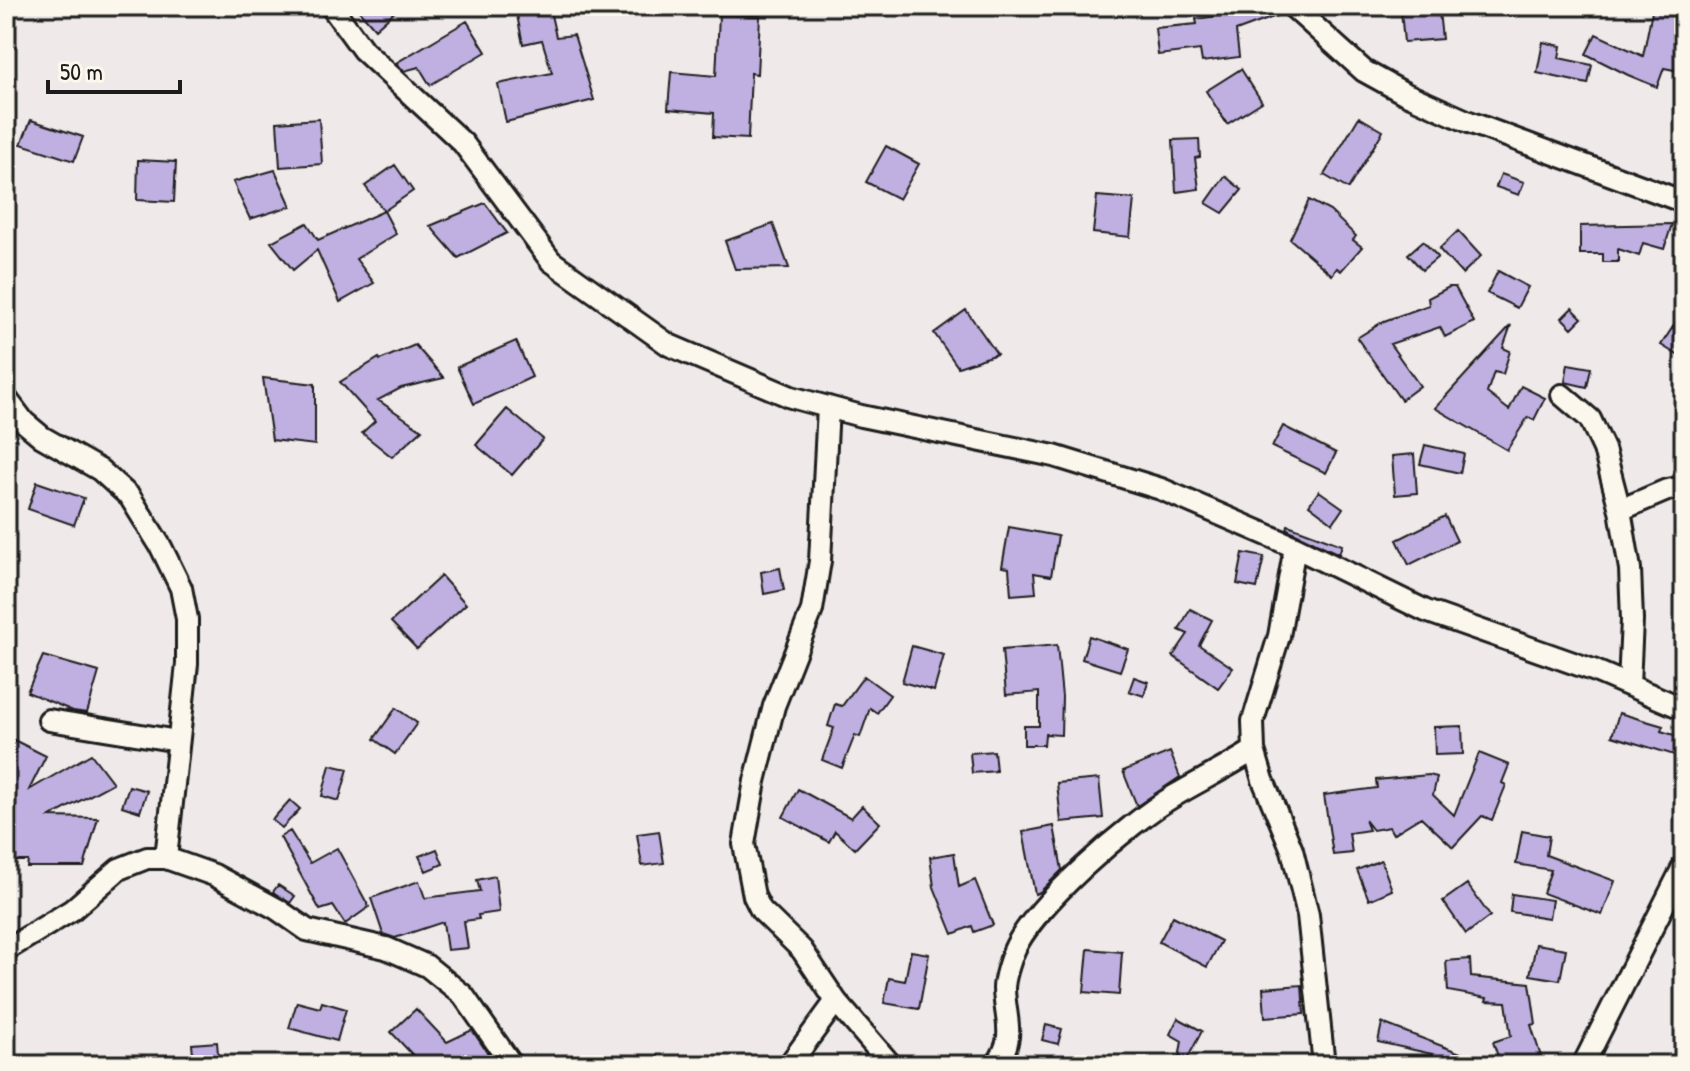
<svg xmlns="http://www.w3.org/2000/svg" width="1690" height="1071" font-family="'Patrick Hand',sans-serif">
<rect width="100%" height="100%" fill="#efe9ea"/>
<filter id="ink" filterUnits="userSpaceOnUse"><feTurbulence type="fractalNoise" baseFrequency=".0125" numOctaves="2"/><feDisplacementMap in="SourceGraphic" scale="16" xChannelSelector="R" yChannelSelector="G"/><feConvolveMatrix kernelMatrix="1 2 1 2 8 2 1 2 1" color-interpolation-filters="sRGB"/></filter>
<g filter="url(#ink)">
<!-- building -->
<path fill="#bfb0e1" stroke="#1c1c1c" stroke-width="2" d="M355 6H401L375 29Z
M515 6H549L556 37 574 35 594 100 506 122 498 84 552 73 542 40 523 44Z
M1250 6 1279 8 1282 14 1236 31 1239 57 1202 62 1200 50 1158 55 1155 28 1197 24 1196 19 1252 11Z
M1413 6H1428L1429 12 1439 11 1442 39 1404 42 1401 11 1414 10Z
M1653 6 1684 11V72L1664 68 1657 87 1628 75 1586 54 1596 34 1643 56Z
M719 15 760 16 757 74 751 73 748 139 713 137 714 113 668 109 671 72 716 76Z
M467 21 486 52 430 85 419 67 404 71 396 63Z
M1543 42 1561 46 1559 58 1592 65 1588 84 1537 73Z
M1241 69 1262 102 1227 124 1206 91Z
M1359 117 1383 131 1348 189 1324 175Z
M319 119 322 164 280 167 277 122Z
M31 120 83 137 74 161 21 144Z
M1199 139 1200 157 1195 158 1199 189 1176 192 1173 140Z
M886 146 919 164 899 199 866 182Z
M138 160 176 162 174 202 137 200Z
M395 165 413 191 384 211 365 186Z
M275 170 291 206 250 219 233 182Z
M1501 174 1524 182 1519 195 1496 187Z
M1225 176 1242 190 1223 213 1206 203Z
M1097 196 1134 199 1130 237 1093 233Z
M1309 200 1330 211 1356 236 1353 240 1362 247 1341 271 1337 268 1332 275 1290 239Z
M485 203 507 233 458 258 430 226Z
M384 211 396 234 356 259 374 283 340 302 317 250 293 270 271 242 307 223 318 240Z
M773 224 789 268 735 269 725 241Z
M1672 224 1664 249 1643 243 1639 256 1618 249V262H1603V254H1580V226Z
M1458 231 1481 256 1462 274 1439 249Z
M1423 241 1438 257 1422 270 1408 254Z
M1498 271 1528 287 1517 308 1487 293Z
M1449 287H1455L1474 322 1445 337 1440 327 1390 344 1420 386 1401 400 1357 338 1384 321 1429 305 1428 298Z
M1572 308 1582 318 1572 328 1562 318Z
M966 310 997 354 958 367 934 333Z
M1684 310V359L1661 345Z
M1511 325 1503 348 1510 351 1503 374 1494 372 1487 393 1509 410 1521 386 1545 398 1534 420 1528 417 1507 450 1435 408Z
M516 341 532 377 474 404 457 367Z
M415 345 444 378 401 388 378 400 422 430 392 457 362 433 375 421 340 382 379 358 380 360Z
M1568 364 1591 368 1587 387 1565 382Z
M263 378 315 384V445L272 440Z
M507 409 543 439 512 475 476 445Z
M1283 426 1336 453 1326 473 1272 447Z
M1425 445 1464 454 1460 473 1420 464Z
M1414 454 1417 493 1395 495 1392 456Z
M37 482 84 498 74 525 28 509Z
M1319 491 1343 508 1333 523 1309 505Z
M1445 516 1457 541 1409 565 1397 540Z
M1288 525 1342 545 1339 554 1287 529Z
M1009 527 1058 536 1051 576 1034 573 1036 593 1011 595 1009 568 1002 567Z
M1243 553 1264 557 1257 588 1237 584Z
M780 568 784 590 764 594 761 572Z
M441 576 466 604 417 649 391 622Z
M1190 609 1212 620 1199 645 1233 668 1218 688 1173 656 1188 634 1179 630Z
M1089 636 1128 649 1120 671 1082 659Z
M1057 645 1062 697 1061 735 1045 734 1044 745H1024V726H1039V692L1006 695 1002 650Z
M912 646 944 655 934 691 902 682Z
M43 656 99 672 87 713 73 711 27 692Z
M864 676 890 695 877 713 870 708 860 737 855 735 842 768 822 760 834 728 828 726 835 704 842 706Z
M1134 677 1148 682 1144 696 1129 691Z
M396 708 417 723 395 754 374 739Z
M1619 713 1663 726 1661 731 1684 738V758L1612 736Z
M1462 726 1463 754 1435 755 1434 727Z
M6 736 46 756 29 790 91 754 113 783 50 817 98 818 84 867H27L28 861H6Z
M994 751 996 771 972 773 970 753Z
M1170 752 1180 777 1137 806 1123 771Z
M1479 753 1509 765 1502 783 1506 785 1492 820 1482 816 1453 847 1421 817 1393 834 1389 827 1373 830 1365 820 1369 830 1349 833 1352 853 1333 855 1324 795 1377 788 1376 780 1429 775 1437 777 1433 795 1454 815Z
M330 765 348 769 339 801 322 796Z
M1099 779 1103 818 1061 822 1057 783Z
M129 786 147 791 140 812 122 806Z
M798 789 851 818 862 806 880 823 855 849 835 831 829 842 783 817Z
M290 800 300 809 282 828 272 820Z
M1054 826 1062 870 1040 892 1035 894 1023 832Z
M290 831 310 863 337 848 369 907 345 924 333 906 320 910 280 837Z
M659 831 664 863 642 866 637 834Z
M1522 831 1549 836 1546 855 1615 881 1602 915 1543 893 1551 870 1516 864Z
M437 849 443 864 426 871 419 856Z
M954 853 959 887 975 880 993 925 974 932 972 926 953 934 934 887 930 857Z
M1381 860 1392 890 1369 900 1357 870Z
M495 876 499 912 478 915 479 919 464 921 468 948 447 950 443 922 395 938 383 934 371 898 419 881 425 898 480 891 477 880Z
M1467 884 1490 916 1466 934 1443 901Z
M278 885 295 896 290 903 273 892Z
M1512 894 1552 900 1549 918 1510 912Z
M1173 916 1221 941 1207 967 1159 942Z
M1536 944 1566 949 1560 980 1530 975Z
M1088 949 1122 952 1119 995 1084 992Z
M911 951 929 954 919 1009 884 1003 889 978 905 981Z
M1470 959 1471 977 1530 983 1536 1024 1531 1025 1542 1060 1526 1065H1501L1493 1042 1511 1036 1506 1002 1486 1001 1487 998 1448 991 1446 961Z
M1302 985 1304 1014 1265 1017 1263 988Z
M297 1002 320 1008 322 1002 346 1009 337 1041 289 1028Z
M416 1009 447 1042 472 1030 491 1058 477 1065H422L391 1032Z
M1178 1018 1202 1031 1184 1065H1178L1182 1041 1170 1034Z
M1382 1023 1489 1064V1065H1428L1432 1054 1378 1042Z
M1046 1025 1062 1029 1058 1044 1042 1040Z
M217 1042 219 1065H194L192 1044Z"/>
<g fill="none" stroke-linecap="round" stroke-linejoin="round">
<!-- minor casing -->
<g stroke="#1c1c1c" stroke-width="26">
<path id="minor" d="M331 6 363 50 463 143 551 261 669 345 791 397 861 416 1054 456 1161 489 1295 547 1426 611 1593 670 1684 709
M1292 6 1364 71 1404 93 1469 122 1684 202
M1562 395 1590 419 1604 449 1620 510 1630 569 1632 620 1629 685
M6 398 24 422 42 437 100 470 130 497 161 547 181 588 187 619V664L166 858
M828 407 820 561 812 610 774 706 755 781 744 844 754 896 761 910 802 950 836 1001 891 1065
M1620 510 1667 490 1684 487
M1295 547 1279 636 1253 721 1254 750 1263 780 1292 850 1308 915 1324 1065
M49 720 178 741
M6 950 72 910 119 869 147 858H166L214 875 277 909 307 930 386 948 427 966 463 995 512 1065
M789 1065 836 1001
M996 1065C1017 1036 1005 1021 1004 989 1004 978 1009 964 1013 953 1030 908 1131 821 1174 796 1201 780 1228 767 1254 750
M1583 1065 1684 865"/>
</g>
<!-- minor -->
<use href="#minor" stroke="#fbf7ec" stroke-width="20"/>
</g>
</g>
<!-- margin -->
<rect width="1690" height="1071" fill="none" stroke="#fbf7ec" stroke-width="32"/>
<rect x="16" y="16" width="1658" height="1039" fill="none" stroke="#1c1c1c" stroke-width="3" filter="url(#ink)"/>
<!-- scale -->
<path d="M48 80v12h132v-12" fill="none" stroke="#1c1c1c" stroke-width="4"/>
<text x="60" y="80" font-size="24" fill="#1c1c1c" stroke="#fbf7ec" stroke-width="6" paint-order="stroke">50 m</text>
</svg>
